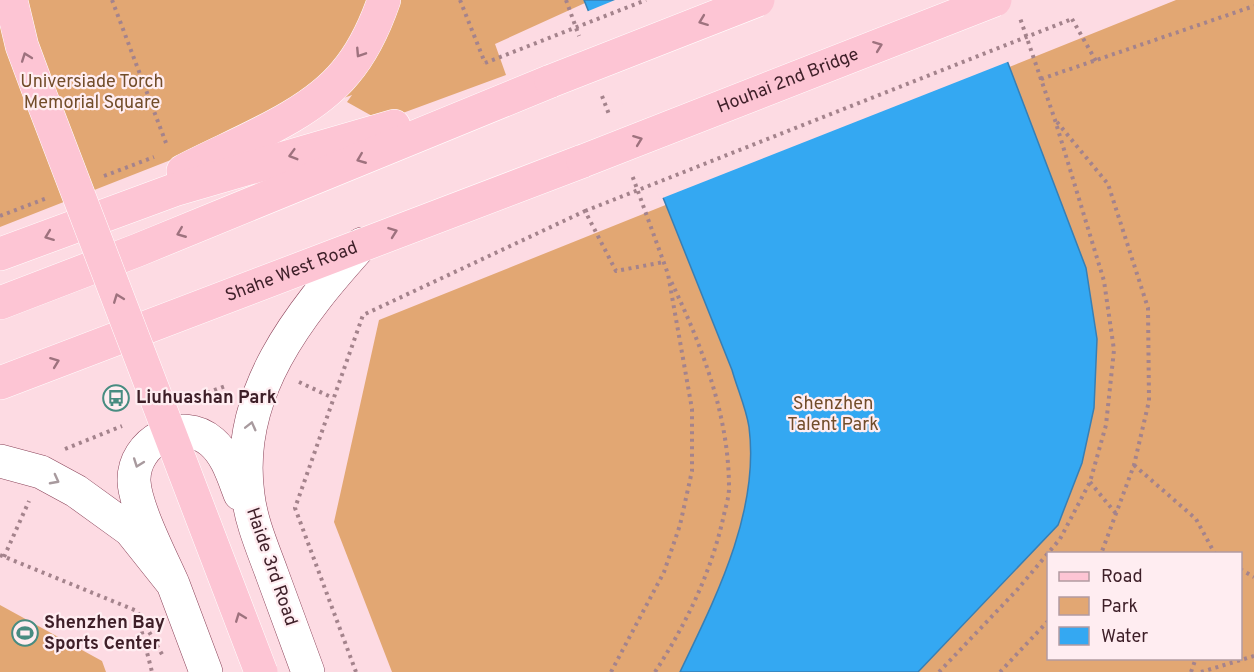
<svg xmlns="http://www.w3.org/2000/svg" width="1254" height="672" font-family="Overpass,sans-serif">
<rect width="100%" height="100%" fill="#fddbe3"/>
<!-- green -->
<path fill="#e2a773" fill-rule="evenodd" d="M0 0H584L585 3 495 44 506 75 381 121 347 102 352 95 186 154 0 227Z
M1176 0H1254V672H392L334 522 379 320ZM1048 554H1240V658H1048Z
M0 605 102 661 106 672H0Z"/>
<!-- water -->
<path fill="#34a8f2" stroke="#377fb5" stroke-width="1.5" d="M584 0H984L1086 268 1097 339 1094 408 1082 463 1058 525 918 672H680C715 599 760 512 749 427 746 408 737 388 732 370Z"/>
<!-- pier -->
<path fill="#fddbe3" d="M615 0H987L1010 61 660 199 586 12Z"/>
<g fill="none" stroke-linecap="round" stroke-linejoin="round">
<!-- secondary casing -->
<g stroke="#8a4359" stroke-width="34">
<path id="secondary" d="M0 461 41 472 76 491 130 530 173 584 206 672
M173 584C162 559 135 507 134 481 133 442 181 415 212 442 227 455 233 476 240 494
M308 672C296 639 284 606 272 574 263 549 251 522 248 495 234 394 299 314 362 244"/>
</g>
<!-- primary casing -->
<g stroke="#fff" stroke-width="34">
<g id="primary">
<path d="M183 171C234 144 308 118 345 73 363 52 375 26 384 0"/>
<path d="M0 254 174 190 394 126"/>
<path d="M0 303 138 250 551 81"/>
<path id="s1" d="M0 383 583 161"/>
</g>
</g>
<!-- path -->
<path stroke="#a4838c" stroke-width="4" stroke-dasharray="3 4.5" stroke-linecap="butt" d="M112 0 166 143
M460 0 485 63
M566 0 579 36
M1072 19 1096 61
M1041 79 1254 6
M602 96 610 117
M1057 122 1108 184 1148 308 1149 401 1134 465 1101 554
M104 176 154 157
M0 216 47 198
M299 382 333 398
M193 398 228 385
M65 449 122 426
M1134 465 1196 519 1215 554
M1090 482 1117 515
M0 555 137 611 163 656
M4 557 29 501
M1240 569 1254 577
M138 617 152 672
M356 672 295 508 363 315 585 211 616 271 664 262
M611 672 664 572 680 525 692 471V409L668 274 632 175
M655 672C686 624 710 575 723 519 725 509 729 498 729 488 729 414 701 344 670 279
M939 672 1017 590 1060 539 1090 482 1106 425 1114 350 1104 281 1055 120 1020 18
M1000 672 1048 621
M1191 672 1196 658
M1201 672 1254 656"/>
<!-- secondary -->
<use href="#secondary" stroke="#fff" stroke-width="33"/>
<!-- primary -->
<use href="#primary" stroke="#fdc5d4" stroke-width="33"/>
<!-- primary-bridge casing -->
<g stroke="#fff" stroke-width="34" stroke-linecap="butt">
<g id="primary-bridge">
<path d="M11 0 22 46 38 89 261 672"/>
<path d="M551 81 758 0"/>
<path id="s2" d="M583 161 995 0"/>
</g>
</g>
<!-- path-bridge -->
<path stroke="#a4838c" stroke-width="4" stroke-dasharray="3 4.5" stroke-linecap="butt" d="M485 63 646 0
M585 211 1072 19"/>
<!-- primary-bridge -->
<use href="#primary-bridge" stroke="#fdc5d4" stroke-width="33"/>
</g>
<!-- one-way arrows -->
<defs><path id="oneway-chevron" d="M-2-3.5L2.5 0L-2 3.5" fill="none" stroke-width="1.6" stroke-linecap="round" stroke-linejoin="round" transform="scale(1.5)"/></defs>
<g stroke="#9e727e">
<use href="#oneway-chevron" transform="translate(703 21) rotate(159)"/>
<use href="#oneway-chevron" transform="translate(878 46) rotate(-21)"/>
<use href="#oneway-chevron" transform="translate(360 53) rotate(123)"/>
<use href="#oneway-chevron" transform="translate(26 57) rotate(-110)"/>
<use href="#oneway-chevron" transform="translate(638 140) rotate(-21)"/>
<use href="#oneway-chevron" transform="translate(293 155) rotate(164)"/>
<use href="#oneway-chevron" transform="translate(361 159) rotate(158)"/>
<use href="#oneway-chevron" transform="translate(393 232) rotate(-20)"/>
<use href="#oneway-chevron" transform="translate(181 233) rotate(158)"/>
<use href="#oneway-chevron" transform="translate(49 236) rotate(159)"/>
<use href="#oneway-chevron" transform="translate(118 298) rotate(-111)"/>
<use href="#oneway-chevron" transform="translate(55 362) rotate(-21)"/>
<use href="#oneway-chevron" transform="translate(240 617) rotate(-111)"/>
</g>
<g stroke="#a89a9e">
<use href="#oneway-chevron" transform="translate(251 426) rotate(-76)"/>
<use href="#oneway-chevron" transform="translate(138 463) rotate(110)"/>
<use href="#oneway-chevron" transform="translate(55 480) rotate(28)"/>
</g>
<!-- icons -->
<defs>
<g id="bus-ring" transform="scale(1.35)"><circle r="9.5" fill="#ffedf1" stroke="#488c81" stroke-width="1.5"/><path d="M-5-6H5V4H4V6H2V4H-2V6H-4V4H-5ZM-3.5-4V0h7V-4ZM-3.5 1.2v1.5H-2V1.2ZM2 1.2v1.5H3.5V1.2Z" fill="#488c81"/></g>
<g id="stadium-ring" transform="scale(1.35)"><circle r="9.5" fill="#ffedf1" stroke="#488c81" stroke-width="1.5"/><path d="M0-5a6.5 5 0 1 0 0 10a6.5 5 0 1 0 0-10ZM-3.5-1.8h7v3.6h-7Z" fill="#488c81"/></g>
</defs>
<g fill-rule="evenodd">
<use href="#bus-ring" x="116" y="398"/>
<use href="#stadium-ring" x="25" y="633"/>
</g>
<g text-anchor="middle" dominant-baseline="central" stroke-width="4.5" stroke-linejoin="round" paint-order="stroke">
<!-- street labels -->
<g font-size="18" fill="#3e1f28" stroke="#ffedf1">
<text stroke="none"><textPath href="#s2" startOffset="220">Houhai 2nd Bridge</textPath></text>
<text stroke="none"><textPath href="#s1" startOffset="312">Shahe West Road</textPath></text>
<text transform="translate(271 567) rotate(71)">Haide 3rd Road</text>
</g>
<!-- park labels -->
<g font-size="18" fill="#724d2a" stroke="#ffedf1">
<text x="92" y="82">Universiade Torch<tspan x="92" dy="21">Memorial Square</tspan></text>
<text x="833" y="404">Shenzhen<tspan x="833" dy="21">Talent Park</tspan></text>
</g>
<!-- poi labels -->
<g font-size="18" font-weight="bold" fill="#3e1f28" stroke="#ffedf1" text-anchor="start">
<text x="136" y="398">Liuhuashan Park</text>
<text x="44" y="623">Shenzhen Bay<tspan x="44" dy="21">Sports Center</tspan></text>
</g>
</g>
<!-- legend -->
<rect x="1047" y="552" width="195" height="108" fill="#ffedf1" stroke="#b29ba1" stroke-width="1.5"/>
<rect x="1059" y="572" width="30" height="9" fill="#fdc5d4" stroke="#b29ba1" stroke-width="1.5"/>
<text x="1101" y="582" font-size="18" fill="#3e1f28">Road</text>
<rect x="1059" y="597" width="30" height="18" fill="#e2a773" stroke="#b29ba1" stroke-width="1.5"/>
<text x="1101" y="612" font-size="18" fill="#3e1f28">Park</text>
<rect x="1059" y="627" width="30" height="18" fill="#34a8f2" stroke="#b29ba1" stroke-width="1.5"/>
<text x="1101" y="642" font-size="18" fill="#3e1f28">Water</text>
</svg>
